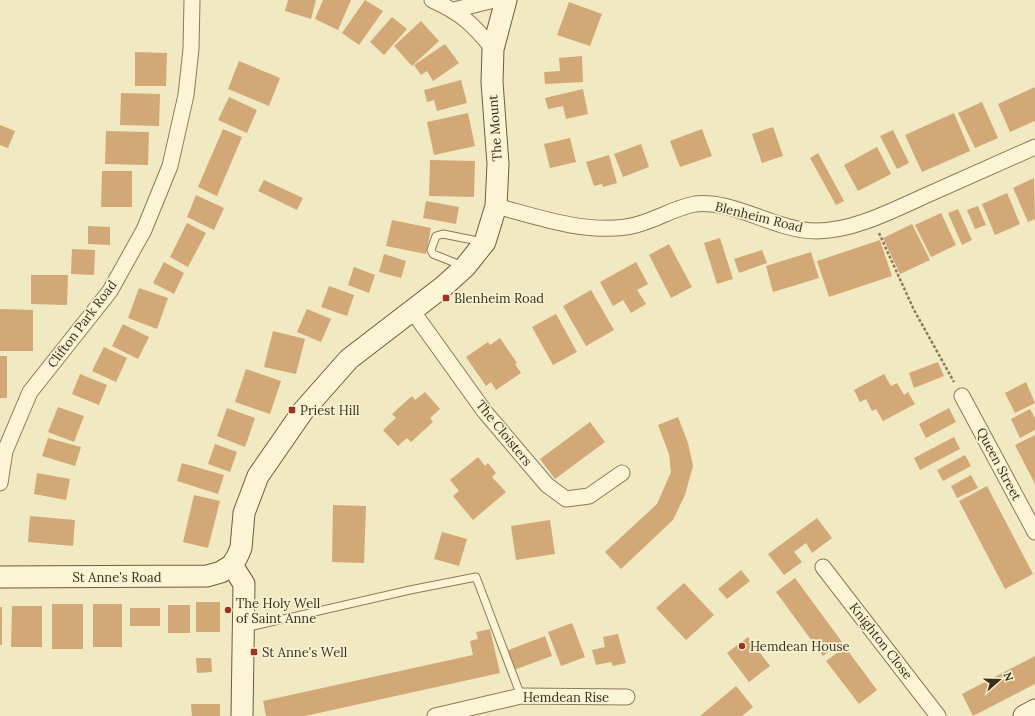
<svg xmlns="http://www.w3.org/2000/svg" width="1035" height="716" font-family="Lora,serif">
<rect width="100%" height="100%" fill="#f1e9c2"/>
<!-- building -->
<path fill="#d1a876" d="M288 0H316L311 19 285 11Z
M323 0H351L338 30 315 19Z
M365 0 383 11 359 45 342 33Z
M569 2 602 14 590 46 557 35Z
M392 17 407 29 384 55 370 42Z
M421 21 439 41 412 66 394 46Z
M445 44 459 63 433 81 427 71 421 75 414 65Z
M135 52 167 53 166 86H135Z
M582 56 583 82 545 84 544 72 560 71 559 58Z
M239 61 280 78 269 106 228 89Z
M461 80 467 103 437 111 434 100 427 102 424 90Z
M1035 87V121L1010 132 998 104Z
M583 89 588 114 566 119 563 106 548 109 545 98Z
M121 93 160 94 159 126 120 125Z
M229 97 257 110 247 133 218 120Z
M982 102 998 138 975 148 958 113Z
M468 113 475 146 434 155 427 122Z
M954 113 970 151 922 172 905 135Z
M0 125 15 131 8 148 0 145Z
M773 127 783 156 762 163 752 134Z
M223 129 242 137 217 196 198 187Z
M702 129 712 156 680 167 670 141Z
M893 130 909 163 897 169 880 136Z
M106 131 149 132 148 165 105 164Z
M570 138 576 162 550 168 544 144Z
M641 144 649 167 623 177 614 154Z
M877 147 891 174 858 191 844 165Z
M818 153 844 201 836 205 810 158Z
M609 155 617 183 603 187 602 184 594 186 586 162Z
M430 160 475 161 474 197 429 196Z
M102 171H132V207H101Z
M1034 178 1035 219 1028 222 1013 188Z
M264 180 303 198 297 210 258 191Z
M1007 193 1020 224 995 235 982 204Z
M196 195 224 208 214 230 187 217Z
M426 201 459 207 456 224 423 218Z
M978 206 986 225 975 229 967 210Z
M958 209 972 240 962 245 948 213Z
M941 213 956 245 931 257 915 225Z
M392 220 431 228 426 254 386 246Z
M187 223 206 233 188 267 170 257Z
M912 224 930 260 900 274 883 238Z
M88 226 110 227V245L88 244Z
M720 238 733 279 717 284 704 243Z
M880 240 892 276 829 297 817 261Z
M669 244 692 287 671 298 649 255Z
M72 249 95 250 94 275 71 274Z
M762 250 767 263 739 273 734 259Z
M811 252 819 278 773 292 766 266Z
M384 254 406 261 401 278 379 272Z
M164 262 184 273 174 294 153 283Z
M636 262 648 284 637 290 646 304 631 313 623 300 613 306 600 282Z
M354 267 375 275 369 293 348 285Z
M31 275H68L67 305 31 304Z
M329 286 354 295 347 316 321 307Z
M139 288 168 298 157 329 128 318Z
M591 290 614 330 586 346 563 306Z
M0 309 33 310V351H0Z
M307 309 331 319 321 342 297 332Z
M556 314 577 352 553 365 532 327Z
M123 324 149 337 138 359 112 346Z
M273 331 305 339 296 374 264 367Z
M500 338 517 363 515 364 521 373 496 390 491 382 486 386 466 357 488 342 490 345Z
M104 347 127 358 116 382 92 371Z
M0 356H7V398H0Z
M938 362 944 376 914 388 909 373Z
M246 369 281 381 270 414 235 402Z
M80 374 107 385 99 405 72 394Z
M884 374 891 386 897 383 904 395 908 392 915 404 883 421 876 409 872 411 866 399 860 402 854 390Z
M1026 382 1035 403 1015 413 1005 393Z
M425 392 440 409 430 418 433 422 411 442 407 438 398 446 383 430 396 418 392 414 412 396 415 400Z
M58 407 84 416 74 442 48 432Z
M227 408 255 418 245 447 217 436Z
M949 408 956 422 926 438 919 424Z
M1030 409 1035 418V430L1020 438 1011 419Z
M678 417 688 443 693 466 685 495 673 520 621 569 605 552 657 504 671 472 669 454 658 425Z
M590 422 605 442 555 479 540 459Z
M1035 435V484L1015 445Z
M954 437 960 449 920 470 914 458Z
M48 438 81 447 75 466 42 456Z
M215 444 237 452 230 472 208 464Z
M965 455 971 466 943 481 937 470Z
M478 457 485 466 488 463 496 473 492 477 506 492 473 520 453 496 459 491 450 480Z
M182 463 224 475 218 494 177 481Z
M37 473 70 479 66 500 34 494Z
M971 475 978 488 957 498 951 486Z
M987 486 1033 574 1005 589 959 501Z
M194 495 220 501 208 548 183 542Z
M333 505 366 506 364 563 332 562Z
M30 516 75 520 73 546 28 542Z
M817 518 832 538 812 553 806 543 794 552 802 562 784 575 768 554Z
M550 520 555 554 516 560 511 526Z
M442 532 467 539 459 566 434 559Z
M741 570 750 581 727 599 718 589Z
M795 578 842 642 823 656 776 592Z
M684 583 714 615 686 640 656 608Z
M196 602H220V632H196Z
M52 604H83V649H52Z
M93 604H122V647H93Z
M168 605H190V633H168Z
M12 606H42V647H11Z
M0 607H2V645H0Z
M130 608H160V626H130Z
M572 623 585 657 561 666 548 632Z
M490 629 500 673 305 716H266L263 701 473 655 470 641 478 639 476 632Z
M618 634 626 663 613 666 611 662 596 665 592 650 605 647 603 637Z
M545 636 552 656 514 670 506 651Z
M748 637 770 666 749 682 727 653Z
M845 647 877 690 859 704 826 661Z
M1035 656V684L973 716 962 694Z
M196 658H211L212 672 197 673Z
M736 686 753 707 742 716H700Z
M191 704H220V716H192Z"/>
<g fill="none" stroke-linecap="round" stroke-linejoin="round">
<!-- lane casing -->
<g stroke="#8c7a58" stroke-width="9">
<path id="lane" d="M463 266 433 254 431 250 436 236 443 234 483 242
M245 628 410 590 476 577 521 696"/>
</g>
<!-- street casing -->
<g stroke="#8c7a58" stroke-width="17">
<path id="street" d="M432 0C461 13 473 24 493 49
M454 10 494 0
M496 206C538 217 582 233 626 227 650 224 672 208 695 204 732 199 777 231 816 231 854 231 893 210 927 195 963 179 999 163 1035 147
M411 309 485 412 547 485 566 499 589 496 622 473
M962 396 1035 532
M0 483 5 451 30 392 110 291 144 230 170 166 186 95 191 49 192 0
M823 567 938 716
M435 716 521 696 627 697"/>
</g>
<!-- secondary casing -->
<g stroke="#6e5b3b" stroke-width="23">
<path id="secondary" d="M232 565 244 584 242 716
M0 577 207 576 221 572 232 565 237 557 241 548 244 513 258 476 303 411 349 359 444 286 465 267 485 242 496 206 498 164 492 82 493 49 506 0
M1024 716 1035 710"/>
</g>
<!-- path -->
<path stroke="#8c7a58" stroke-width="2.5" stroke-dasharray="3 2" stroke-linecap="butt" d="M879 233 914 310 954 382"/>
<!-- lane -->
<use href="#lane" stroke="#fbf5d6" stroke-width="7"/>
<!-- street -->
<use href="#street" stroke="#fbf5d6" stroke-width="15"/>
<!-- secondary -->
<use href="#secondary" stroke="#fbf5d6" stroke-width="21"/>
</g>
<!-- markers -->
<g fill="#9e3324" stroke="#f7f2d2" stroke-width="1.5">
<rect x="442" y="294" width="8" height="8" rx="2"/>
<rect x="288" y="406" width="8" height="8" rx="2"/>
<circle cx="228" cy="610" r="4"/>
<circle cx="742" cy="646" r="4"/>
<rect x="250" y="648" width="8" height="8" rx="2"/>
</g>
<g text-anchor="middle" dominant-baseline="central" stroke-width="3.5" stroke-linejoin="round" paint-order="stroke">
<!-- street labels -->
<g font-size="13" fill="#3b2f1d" stroke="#f7f2d2">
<text transform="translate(495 128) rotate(-94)">The Mount</text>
<text transform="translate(759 217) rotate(14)">Blenheim Road</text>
<text transform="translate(82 324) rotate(-53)">Clifton Park Road</text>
<text transform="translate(504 433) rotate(51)">The Cloisters</text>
<text transform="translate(999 464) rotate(62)">Queen Street</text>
<text x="117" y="577">St Anne's Road</text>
<text transform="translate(881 641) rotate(52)">Knighton Close</text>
<text x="566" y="697">Hemdean Rise</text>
</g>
<!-- poi labels -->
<g font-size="13" fill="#3b2f1d" stroke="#f7f2d2" text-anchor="start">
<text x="454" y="298">Blenheim Road</text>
<text x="300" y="410">Priest Hill</text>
<text x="236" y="603">The Holy Well<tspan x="236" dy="15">of Saint Anne</tspan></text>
<text x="750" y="646">Hemdean House</text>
<text x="262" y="652">St Anne's Well</text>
</g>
</g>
<!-- north arrow -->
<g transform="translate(999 680) rotate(70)" stroke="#f7f2d2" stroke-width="3" paint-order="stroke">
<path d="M0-3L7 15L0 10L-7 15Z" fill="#3b2f1d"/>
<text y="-6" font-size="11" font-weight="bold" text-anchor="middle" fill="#3b2f1d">N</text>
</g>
</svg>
